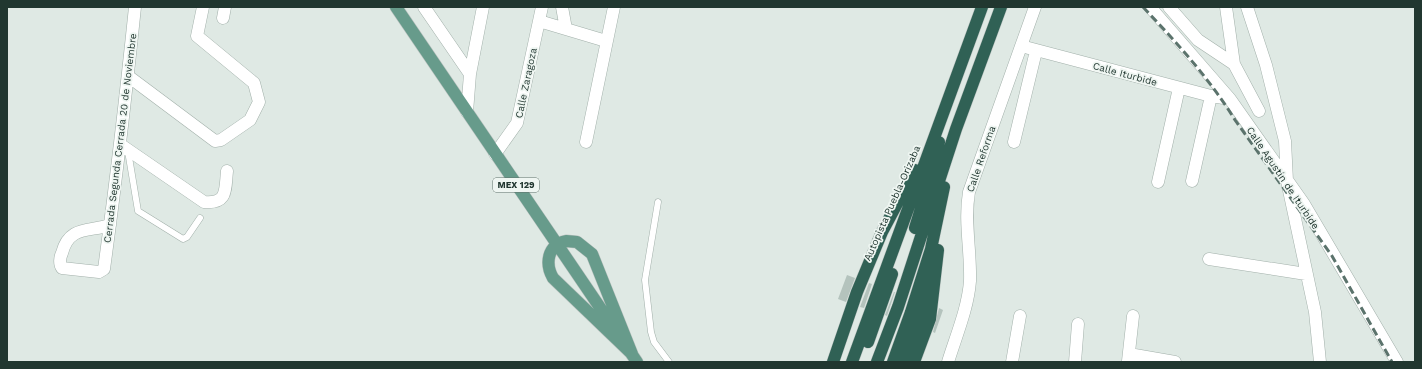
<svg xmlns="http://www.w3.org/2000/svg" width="1422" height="369" font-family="'Work Sans',sans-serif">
<rect width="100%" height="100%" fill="#dfe9e4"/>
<!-- building -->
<path fill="#b4c3bd" d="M847 275 855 278 846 302 838 299Z
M869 283 872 284 864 308 860 307Z
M894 292H895L887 316 885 315Z
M939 308 943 310 935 333 933 332Z"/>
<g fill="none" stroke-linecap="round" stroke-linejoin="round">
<!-- lane casing -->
<g stroke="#a2b0aa" stroke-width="7">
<path id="lane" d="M128 151 138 211 183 239 187 237 200 218
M658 202 645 280 651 332 654 342 669 362"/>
</g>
<!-- street casing -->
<g stroke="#a2b0aa" stroke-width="13">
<path id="street" d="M424 7 470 74
M562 7 566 29
M1150 7 1230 99 1304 204 1397 362
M1169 7 1198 40 1234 64
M1226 7 1234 64 1259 111
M1247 7 1266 65 1285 141 1287 181 1315 312 1320 362
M223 18 225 7
M539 21 606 41
M1021 46 1211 96 1230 99
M128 76 215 141 221 140 250 120 259 102 254 83 197 36 203 7
M467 112 470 74 483 7
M586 142 614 7
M1014 142 1036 51
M121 145 204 202C228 204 225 190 227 171
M495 154 517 123 542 7
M1192 181 1211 96
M1158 182 1179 88
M110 225C90 232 69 225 62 253 60 257 59 264 62 268L99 272 104 269C116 182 126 94 135 7
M1209 259 1306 274
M1129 354 1175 362
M1128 361 1133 316
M948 362C956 336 968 308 970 281 971 252 964 221 969 192L1035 7
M1012 362 1020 316
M1075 362 1078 324"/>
</g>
<!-- primary casing -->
<g stroke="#bcc3c1" stroke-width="13">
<path id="primary" d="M396 7 637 362
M566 241 577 242 592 254 632 354 553 278C545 264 547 245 566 241Z"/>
</g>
<!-- highway casing -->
<g stroke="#bcc3c1" stroke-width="13">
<path id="highway" d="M915 228 933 169 939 142
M868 342 892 274
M833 362 857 292 882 232 915 170
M852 362 982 7
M877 362 898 307 956 129 1001 7
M893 362 911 312 931 249 944 187
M903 362 920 315 932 272
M914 362 930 319 938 250"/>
</g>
<!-- lane -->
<use href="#lane" stroke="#fff" stroke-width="6"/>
<!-- street -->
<use href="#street" stroke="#fff" stroke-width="12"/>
<!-- primary -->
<use href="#primary" stroke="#679b8b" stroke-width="12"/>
<!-- highway -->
<use href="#highway" stroke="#306155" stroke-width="12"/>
<!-- rail -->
<path stroke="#5b736c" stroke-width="3" stroke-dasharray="8 4" stroke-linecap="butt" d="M1143 7C1176 42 1210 79 1235 120L1332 256 1392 362"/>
</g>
<g text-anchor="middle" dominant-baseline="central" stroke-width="3.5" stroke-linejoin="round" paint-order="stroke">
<!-- shield labels -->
<rect fill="#eff6f2" stroke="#5f706a" stroke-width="1" x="493" y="178" width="46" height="14" rx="3"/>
<g font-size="9" font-weight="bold" fill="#213730">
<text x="516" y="185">MEX 129</text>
</g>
<!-- street labels -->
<g font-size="10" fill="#213730" stroke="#eff6f2">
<text transform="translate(1125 74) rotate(15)">Calle Iturbide</text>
<text transform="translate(526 83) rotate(-78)">Calle Zaragoza</text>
<text transform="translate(120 138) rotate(-83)">Cerrada Segunda Cerrada 20 de Noviembre</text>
<text transform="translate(981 159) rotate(-71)">Calle Reforma</text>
<text transform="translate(1283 178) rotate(56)">Calle Agustín de Iturbide</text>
<text transform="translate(892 203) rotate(-66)">Autopista Puebla-Orizaba</text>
</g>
</g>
<!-- border -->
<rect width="1422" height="369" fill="none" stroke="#213730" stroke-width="16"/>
</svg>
